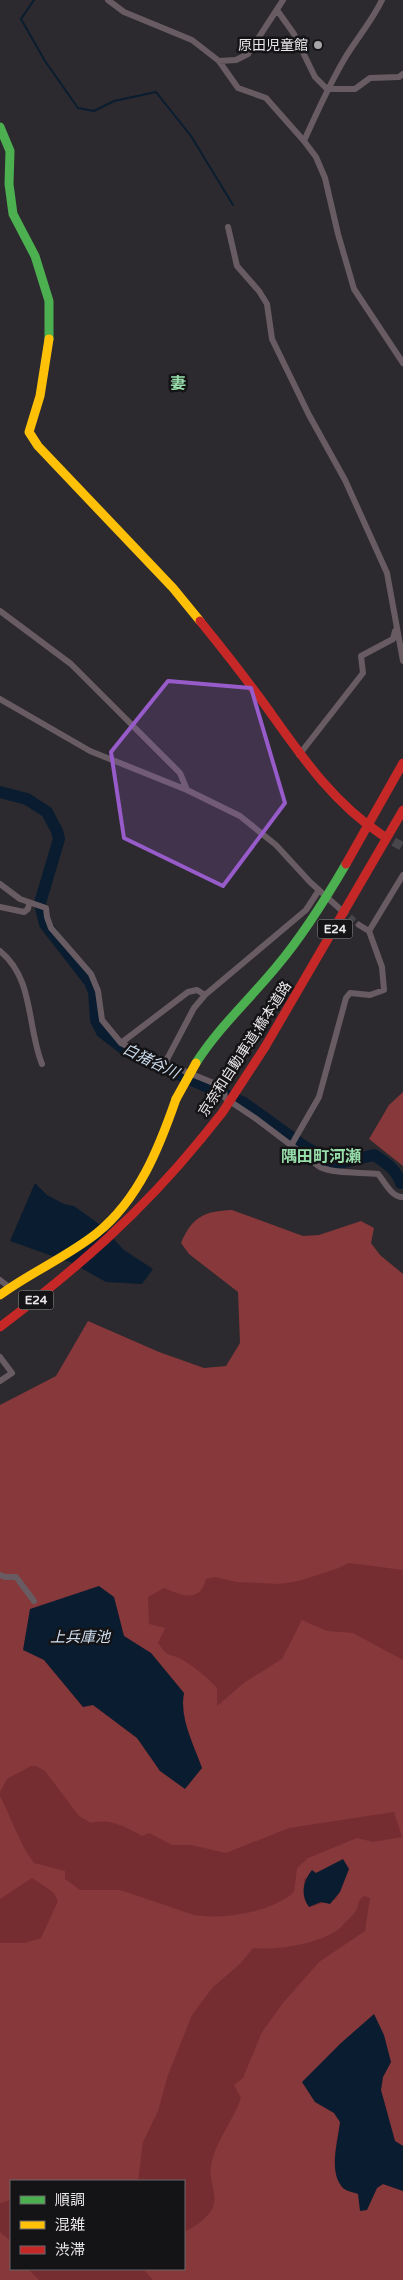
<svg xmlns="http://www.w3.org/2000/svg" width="403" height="2280" font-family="'Varela Round','Noto Sans JP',sans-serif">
<rect width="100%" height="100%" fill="#2c2a2e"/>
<!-- green -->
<path fill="#762d31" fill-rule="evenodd" d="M403 1443V2280H0V1567ZM11 2181H184V2269H11Z"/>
<!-- forest -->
<path fill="#86383b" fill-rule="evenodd" d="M403 1092V1166L369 1139 389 1105Z
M232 1210 303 1236 319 1235 361 1221 374 1228 371 1243 380 1255 403 1274V1570L349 1563 336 1569 299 1581 279 1584 237 1582 215 1577 206 1579C200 1604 181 1595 164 1588L148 1597 149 1624 165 1628 158 1643C170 1660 169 1652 183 1660 196 1668 207 1677 217 1688V1706L245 1682 282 1659 302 1620 327 1631 353 1633 403 1660V2146L395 2141 381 2090 383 2077 391 2062 375 2015 341 2043 303 2082 315 2102 334 2113 340 2122C337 2142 328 2172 343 2188 347 2191 353 2192 358 2193L367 2210 377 2188 383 2184 403 2191V2280H153L143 2269H184V2232C193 2228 205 2220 211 2211 220 2197 208 2181 211 2166 215 2142 233 2121 241 2098L234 2085 243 2078 262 2032 283 2003 319 1962 365 1931 370 1898 364 1896C358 1900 359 1903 357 1909 354 1915 346 1921 342 1926 326 1943 276 1951 253 1948L240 1964 213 1987 192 2015 168 2075 158 2111 143 2142 138 2181H11V2200L0 2203V1943H25L41 1938 58 1901 53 1892 32 1878 0 1899V1796C11 1817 20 1845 34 1863L65 1871V1879L80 1890H120L194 1915C223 1920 272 1912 294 1892L297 1868 308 1858 357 1838 373 1842 402 1837 394 1812 289 1828 226 1853 191 1845H172L149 1833 142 1836C126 1827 110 1818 91 1823L79 1816 45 1771 36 1766H31L7 1779 0 1792V1405L56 1376 88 1321 159 1352 204 1368 226 1366 240 1343 238 1292 189 1254 181 1243C192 1217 204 1211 232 1210ZM114 1597 124 1636 151 1653 184 1693C179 1718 194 1745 202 1768L160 1771 137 1738 93 1705 83 1707 44 1660ZM349 1869 336 1899 310 1907 304 1895V1879L320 1871Z
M0 2232 11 2241V2269H28L39 2280H0Z"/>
<!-- water -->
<path fill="#0a1d30" d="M35 1183 47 1195 64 1204 74 1206 99 1224 124 1250 153 1269 142 1284 106 1282 72 1263 10 1241Z
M99 1586 114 1597 124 1636 151 1653 184 1693C179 1718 194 1745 202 1768L185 1789 160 1771 137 1738 93 1705 83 1707 44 1660 23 1650 30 1609Z
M343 1859 349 1869 340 1892 330 1904 321 1902 309 1907C300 1895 303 1881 312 1870L316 1873Z
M374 2014 384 2035 391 2062 383 2077 381 2090 395 2141 403 2146V2191L383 2184 377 2188 367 2210 360 2211 358 2194C353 2192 346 2191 343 2188 328 2172 338 2142 340 2122L334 2113 315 2102 302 2082 341 2043Z"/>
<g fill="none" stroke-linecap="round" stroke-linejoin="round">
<!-- stream -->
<path stroke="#0a1d30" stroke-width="2" d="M34 0 21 19 45 61 78 108 94 111 114 101 156 92 191 136 233 205"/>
<!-- river -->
<path stroke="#0a1d30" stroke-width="12" d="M0 792 27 799 36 805 47 812 57 831 59 839 40 903 45 924 90 982 94 992 96 1020 102 1032 128 1052 244 1103 305 1147 335 1164 374 1155C386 1163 396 1169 401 1183H403"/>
<!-- street-tunnel -->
<path stroke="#48464a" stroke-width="6" stroke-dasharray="6 3" stroke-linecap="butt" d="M343 911 359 925"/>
<!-- secondary-tunnel -->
<path stroke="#48464a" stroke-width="9" stroke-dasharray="9 4.5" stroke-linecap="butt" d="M382 835 403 847"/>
<!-- street -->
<path stroke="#685c62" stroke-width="6" d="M108 0 124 12 192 40 219 61 238 88 266 98 304 141 316 157 325 178 338 234 354 289 403 363
M277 10 294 34 315 77 327 89
M219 61 236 60 248 54 283 0
M327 89H355L370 78 399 77 403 74
M304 141C317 112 329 85 345 58 357 38 372 21 382 0
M228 227 237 266 259 291 267 304 272 339 309 415 345 480 387 573 403 661
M0 611 71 664 180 773 187 790
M0 699 90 751 187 790 240 816 276 845 310 882 340 909
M299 755 363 673 361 656 393 639 395 631
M0 884 20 899 46 908 47 917 51 928 91 974 98 991 102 1020 121 1043 145 1055 216 1084 224 1090 225 1098 255 1118 320 1167C334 1174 362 1172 378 1174 385 1182 392 1198 403 1197
M0 907 24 912 28 909 29 904
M369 931 403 875
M0 951C34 978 27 1027 42 1064
M121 1043 188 992 197 990 205 995
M165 1063 194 1008 205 995 306 910 319 890
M292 1144 319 1097 346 998 350 993 370 995 384 990 382 967 369 931 359 925
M0 1280 9 1287
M0 1357 12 1373 0 1381
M0 1575 5 1577H16L34 1601"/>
<!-- fast -->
<path stroke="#4caf50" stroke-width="9" d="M0 127 10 151 9 184 13 214 35 256 49 301V339
M196 1063C219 1027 250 999 277 966 304 934 325 900 346 864"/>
<!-- slow -->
<path stroke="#ffc107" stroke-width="9" d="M49 339 40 396 29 432 38 446 173 588 200 621
M0 1295C31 1272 67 1257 97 1233 139 1199 159 1148 176 1099"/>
<!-- jam -->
<path stroke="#c62828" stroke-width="9" d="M200 621C222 648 244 676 265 705 300 754 331 801 382 835
M346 864 403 763
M265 1047 403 810
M0 1327C76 1269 140 1214 201 1139"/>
<!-- slow-bridge -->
<path stroke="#ffc107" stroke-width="9" d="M176 1099 196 1063"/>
<!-- jam-bridge -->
<path stroke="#c62828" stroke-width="9" d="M201 1139 222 1113 265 1047"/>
</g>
<!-- marked area -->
<path fill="#975bca" fill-opacity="0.2" stroke="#975bca" stroke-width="4" stroke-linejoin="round" d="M168 681 251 688 285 803 223 886 124 838 111 752Z"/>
<!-- markers -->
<circle fill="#a8a5a9" stroke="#141315" stroke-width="2" cx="318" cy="45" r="5"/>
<g text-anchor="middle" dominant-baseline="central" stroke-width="5" stroke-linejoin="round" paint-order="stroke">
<!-- shield labels -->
<g fill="#141315" stroke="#aaa7ab" stroke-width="1">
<rect x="317.5" y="919.5" width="35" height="19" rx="4"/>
<rect x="18.5" y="1290.5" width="35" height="19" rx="4"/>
</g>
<g font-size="12" font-weight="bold" fill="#eae7eb">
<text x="335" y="929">E24</text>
<text x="36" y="1300">E24</text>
</g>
<!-- poi labels -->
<g font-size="14" fill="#eae7eb" stroke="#141315" text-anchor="end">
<text x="308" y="45">原田児童館</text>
</g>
<!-- street labels -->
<g font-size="14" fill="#eae7eb" stroke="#141315">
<text transform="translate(245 1049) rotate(-57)">京奈和自動車道;橋本道路</text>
</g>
<!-- water labels -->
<g font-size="15" font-style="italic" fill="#cedef0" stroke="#141315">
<text transform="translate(151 1061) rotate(26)">白猪谷川</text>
<text x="80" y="1637">上兵庫池</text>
</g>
<!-- quarter labels -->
<g font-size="16" font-weight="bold" fill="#97deab" stroke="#141315">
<text x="178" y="384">妻</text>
<text x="321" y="1157">隅田町河瀬</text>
</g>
</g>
<!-- legend -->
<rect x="10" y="2180" width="175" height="90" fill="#141315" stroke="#6a686b"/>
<rect x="20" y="2196" width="25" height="8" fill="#4caf50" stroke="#6a686b"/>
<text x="55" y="2205" font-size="15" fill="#eae7eb">順調</text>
<rect x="20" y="2221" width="25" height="8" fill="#ffc107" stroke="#6a686b"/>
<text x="55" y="2230" font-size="15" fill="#eae7eb">混雑</text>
<rect x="20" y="2246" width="25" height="8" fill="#c62828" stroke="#6a686b"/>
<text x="55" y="2255" font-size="15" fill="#eae7eb">渋滞</text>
</svg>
